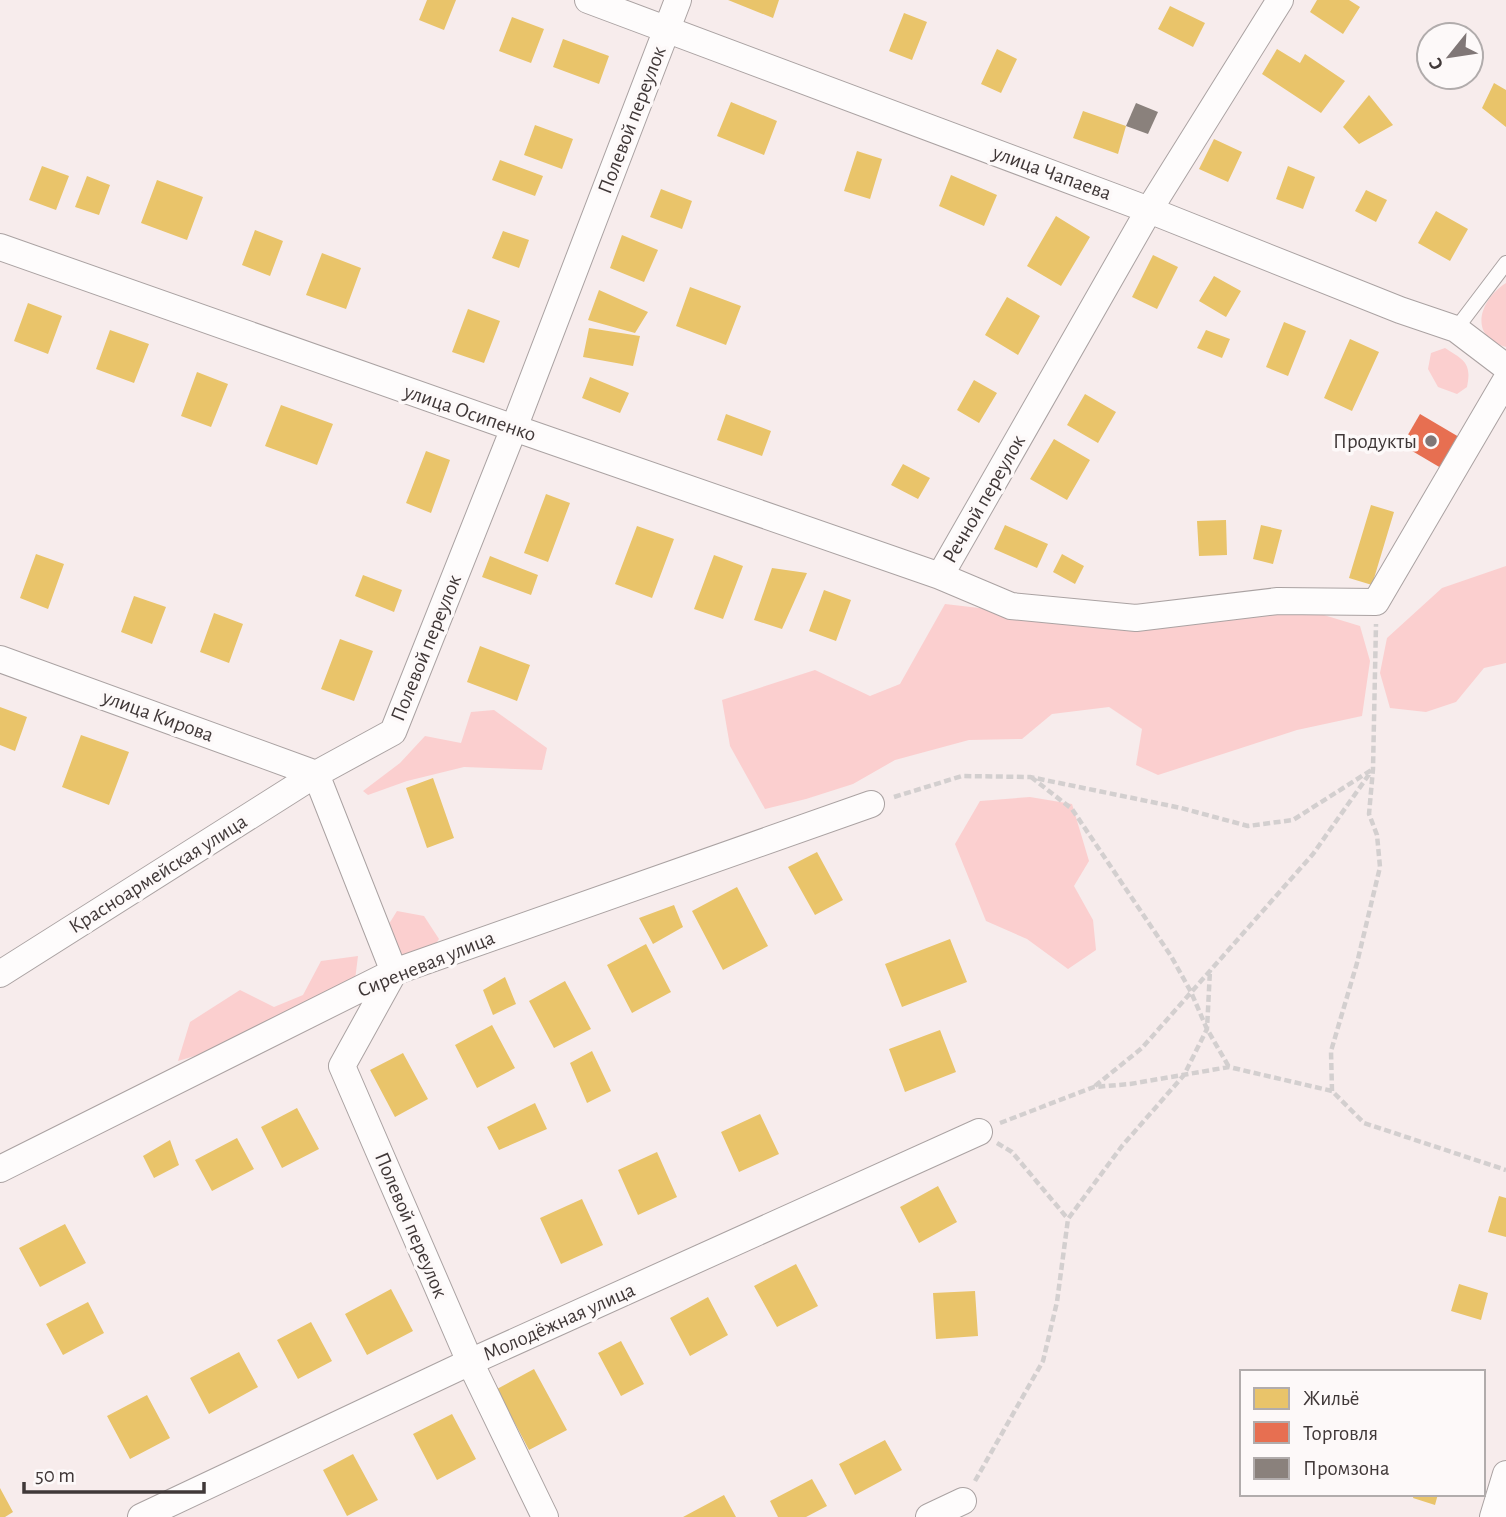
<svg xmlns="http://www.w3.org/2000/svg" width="1506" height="1517" font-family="'Alegreya Sans',sans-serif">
<rect width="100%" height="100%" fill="#f7ecec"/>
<!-- green -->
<path fill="#fbcfcf" d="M1506 283V347C1468 337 1479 300 1506 283Z
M1445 348C1464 360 1472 363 1467 387L1457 394 1438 387 1428 369 1431 353Z
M1506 566V663L1484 668 1456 702 1426 712 1390 708 1380 673 1387 638 1442 588Z
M945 604 1058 617 1304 609 1360 626 1370 661 1362 716 1297 730 1158 775 1136 765 1142 729 1109 707 1052 714 1022 739 969 740 895 760 853 784 806 799 765 809 730 746 722 700 815 670 870 696 900 684Z
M494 710 547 748 542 770 464 767 407 781 368 795 363 791 400 763 425 736 461 743 471 712Z
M1030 797 1072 804 1089 861 1074 886 1093 920 1096 950 1068 969 1027 939 986 921 955 844 980 801Z
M397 911 424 916 439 939 430 952 401 960 384 932Z
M358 956 355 980 238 1043 178 1061 190 1022 240 990 274 1007 303 995 321 961Z"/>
<!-- homes -->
<path fill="#e9c46a" d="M427 0H456L444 30 419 20Z
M728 0H779L773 18Z
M1317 0H1349L1360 7 1343 34 1310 12Z
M1170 6 1205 23 1193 47 1158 29Z
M904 13 927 22 912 60 889 51Z
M512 17 544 29 531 63 499 51Z
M563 39 609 56 599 84 553 67Z
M997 49 1017 59 1001 93 981 84Z
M1277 49 1300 63 1305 54 1345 81 1321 113 1262 74Z
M1494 83 1506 90V127L1482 108Z
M1369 95 1393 125 1359 144 1343 127Z
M731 102 777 121 764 155 717 136Z
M1083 111 1126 126 1118 154 1073 138Z
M535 125 573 139 562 169 524 155Z
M1214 139 1242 152 1228 182 1199 169Z
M857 151 882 159 870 199 844 191Z
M500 160 543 176 535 196 492 180Z
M42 166 69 176 56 210 29 200Z
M1288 166 1315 177 1303 209 1276 199Z
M951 175 997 195 984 226 939 206Z
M87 176 110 185 99 215 75 207Z
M157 180 203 197 187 240 141 223Z
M661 189 692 201 682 229 650 217Z
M1366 190 1387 200 1376 222 1355 211Z
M1436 211 1468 229 1450 261 1418 243Z
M1056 216 1090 237 1061 286 1027 266Z
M255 230 283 241 270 276 242 265Z
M503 231 529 240 519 268 492 258Z
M622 235 658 250 644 282 610 268Z
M322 253 361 268 346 309 306 295Z
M1153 255 1178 267 1157 309 1132 297Z
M1214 276 1241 291 1226 317 1199 301Z
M690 287 741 306 726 345 676 326Z
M599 290 648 312 635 333 588 320Z
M1007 297 1040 316 1018 355 985 335Z
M28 303 62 316 48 354 14 341Z
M468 309 500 321 484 363 452 352Z
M1284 322 1306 331 1288 376 1266 367Z
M589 328 640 336 633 366 583 357Z
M110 330 149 344 134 383 96 369Z
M1206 330 1230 339 1222 358 1197 348Z
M1350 339 1379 352 1352 411 1324 398Z
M197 372 228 384 211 427 181 416Z
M590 377 629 393 620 413 582 398Z
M974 380 997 393 979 423 957 410Z
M1085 394 1116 412 1098 443 1067 425Z
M281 405 333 424 317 465 265 446Z
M726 414 771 431 762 456 717 440Z
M1054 439 1090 460 1067 500 1030 479Z
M426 451 450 460 431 513 406 503Z
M903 464 930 478 918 499 891 485Z
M546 494 570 503 548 562 524 553Z
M1371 505 1394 512 1372 585 1349 578Z
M1226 520 1227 555 1199 556 1197 521Z
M1005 525 1048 544 1037 568 994 549Z
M1261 525 1282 530 1273 564 1253 559Z
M637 526 674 539 652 598 615 584Z
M36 554 64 564 48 609 20 598Z
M1062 554 1084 566 1075 584 1053 572Z
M714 555 743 566 723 619 694 609Z
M490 556 538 575 531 595 482 577Z
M772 568 807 573 782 629 754 620Z
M363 575 402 590 394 612 355 596Z
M824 590 851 600 836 641 809 631Z
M134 596 166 607 152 644 121 632Z
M214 613 243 624 229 663 200 652Z
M340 639 373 651 354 701 321 689Z
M480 646 530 665 517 701 467 682Z
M0 707 27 717 15 751 0 745Z
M81 735 129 752 109 805 62 787Z
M433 778 454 838 427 848 406 788Z
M817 852 843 900 815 915 788 867Z
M737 887 768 946 723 970 692 911Z
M674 905 683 927 653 944 639 918Z
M950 939 967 982 902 1007 885 964Z
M646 944 671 992 632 1013 607 965Z
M505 977 516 1004 493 1015 483 990Z
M565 981 591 1029 554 1048 529 1001Z
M492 1025 515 1068 477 1088 455 1045Z
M940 1030 956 1072 905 1092 889 1049Z
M592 1051 611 1091 587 1103 570 1063Z
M403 1053 428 1099 395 1117 370 1070Z
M535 1103 547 1129 499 1150 487 1127Z
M297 1108 319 1149 282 1168 261 1127Z
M760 1114 779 1154 739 1172 721 1132Z
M237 1138 254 1169 212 1191 195 1160Z
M170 1140 179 1165 154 1178 143 1156Z
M657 1152 677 1197 638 1215 618 1170Z
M938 1186 957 1222 919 1243 900 1207Z
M1499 1196 1506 1198V1237L1488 1232Z
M582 1199 603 1245 561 1264 540 1218Z
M65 1224 86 1263 40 1287 19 1248Z
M796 1264 818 1306 777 1327 754 1286Z
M1459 1284 1488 1293 1481 1320 1451 1311Z
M391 1289 413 1331 367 1355 345 1314Z
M975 1291 978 1336 936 1339 933 1293Z
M708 1297 728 1335 690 1356 670 1318Z
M88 1302 104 1333 63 1355 46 1324Z
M311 1322 332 1361 298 1379 277 1340Z
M621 1341 644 1384 621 1396 598 1353Z
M239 1352 258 1387 209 1414 190 1378Z
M534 1369 567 1430 529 1450 497 1389Z
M147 1395 170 1438 130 1459 107 1416Z
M452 1414 476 1459 437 1480 413 1434Z
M885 1440 902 1470 855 1495 839 1464Z
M353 1454 378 1500 347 1516 323 1470Z
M812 1479 827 1506 806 1517H778L770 1501Z
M0 1488 13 1512 5 1517H0Z
M1414 1494H1438L1435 1505 1413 1498Z
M724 1495 736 1517H683Z"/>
<!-- shops -->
<path fill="#e76f51" d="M1420 414 1459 437 1441 468 1402 445Z"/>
<!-- industry -->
<path fill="#8a817c" d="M1136 103 1158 112 1148 134 1126 126Z"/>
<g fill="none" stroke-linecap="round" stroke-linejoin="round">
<!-- service casing -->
<g stroke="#aaa2a2" stroke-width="16">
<path id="service" d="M1456 329 1506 263"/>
</g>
<!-- minor casing -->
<g stroke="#aaa2a2" stroke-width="28">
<path id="minor" d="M588 0 1149 210 1400 310 1456 329 1506 367
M0 247 514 428 940 576 1011 606 1136 618 1278 601 1376 602 1506 380
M940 576 1149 210 1280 0
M0 659 316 774
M0 974 316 774
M0 1169 394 972 871 804
M141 1517 470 1362 979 1132
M545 1517 470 1362 342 1066 394 972 316 774 393 732 514 428 678 0
M929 1517 963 1501
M1493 1517 1506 1474"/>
</g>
<!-- path -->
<path stroke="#d3cfcf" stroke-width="4.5" stroke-dasharray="7 3.5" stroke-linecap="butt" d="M1031 777 1072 809 1171 956 1191 992 1207 1029 1229 1067
M894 797 962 776 1030 777 1181 808 1248 826 1293 820 1373 769
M1095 1086 1142 1048 1313 854 1370 773
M1332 1091 1331 1051 1357 963 1380 867 1377 835 1369 814 1373 769 1376 624
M1000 1123 1094 1087 1130 1084 1229 1067 1332 1091 1364 1123 1506 1170
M997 1143 1012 1152 1068 1219
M975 1481 1043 1361 1057 1302 1068 1219 1122 1146 1184 1075 1207 1029 1210 970"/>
<!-- service -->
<use href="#service" stroke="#fefcfc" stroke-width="14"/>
<!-- minor -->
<use href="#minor" stroke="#fefcfc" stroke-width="26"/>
</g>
<!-- markers -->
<circle fill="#807777" stroke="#fdf9f9" stroke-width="2.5" cx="1431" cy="441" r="7"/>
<g text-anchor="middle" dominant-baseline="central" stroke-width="7" stroke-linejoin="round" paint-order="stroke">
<!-- street labels -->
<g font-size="21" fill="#403838" stroke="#fdf9f9">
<text transform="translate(632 120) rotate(-69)">Полевой переулок</text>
<text transform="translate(1052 173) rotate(20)">улица Чапаева</text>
<text transform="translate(470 413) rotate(19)">улица Осипенко</text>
<text transform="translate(984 499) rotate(-60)">Речной переулок</text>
<text transform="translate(426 648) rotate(-68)">Полевой переулок</text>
<text transform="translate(158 716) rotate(20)">улица Кирова</text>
<text transform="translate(158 874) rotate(-32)">Красноармейская улица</text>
<text transform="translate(426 964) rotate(-22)">Сиреневая улица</text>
<text transform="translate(411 1225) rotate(67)">Полевой переулок</text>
<text transform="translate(559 1322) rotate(-24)">Молодёжная улица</text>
</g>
<!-- poi labels -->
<g font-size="21" fill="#403838" stroke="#fdf9f9" text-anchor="end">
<text x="1417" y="441">Продукты</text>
</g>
</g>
<!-- legend -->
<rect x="1240" y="1370" width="245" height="126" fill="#fdf9f9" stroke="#b1acac" stroke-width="2"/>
<rect x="1254" y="1388" width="35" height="21" fill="#e9c46a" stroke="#b1acac" stroke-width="2"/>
<text x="1303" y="1405" font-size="21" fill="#403838">Жильё</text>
<rect x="1254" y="1422" width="35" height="21" fill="#e76f51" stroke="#b1acac" stroke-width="2"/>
<text x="1303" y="1440" font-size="21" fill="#403838">Торговля</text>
<rect x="1254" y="1458" width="35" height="21" fill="#8a817c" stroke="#b1acac" stroke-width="2"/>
<text x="1303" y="1475" font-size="21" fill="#403838">Промзона</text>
<!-- north arrow -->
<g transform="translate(1450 56) rotate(240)"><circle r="33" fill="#fdf9f9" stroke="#b1acac" stroke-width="2"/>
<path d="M0-5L12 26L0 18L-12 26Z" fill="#807777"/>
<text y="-10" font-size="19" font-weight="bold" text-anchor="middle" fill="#403838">С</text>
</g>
<!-- scale -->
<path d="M24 1482v10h180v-10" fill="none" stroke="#403838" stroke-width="3.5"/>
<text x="35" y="1482" font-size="21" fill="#403838" stroke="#fdf9f9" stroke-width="5" paint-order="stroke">50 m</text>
</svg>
